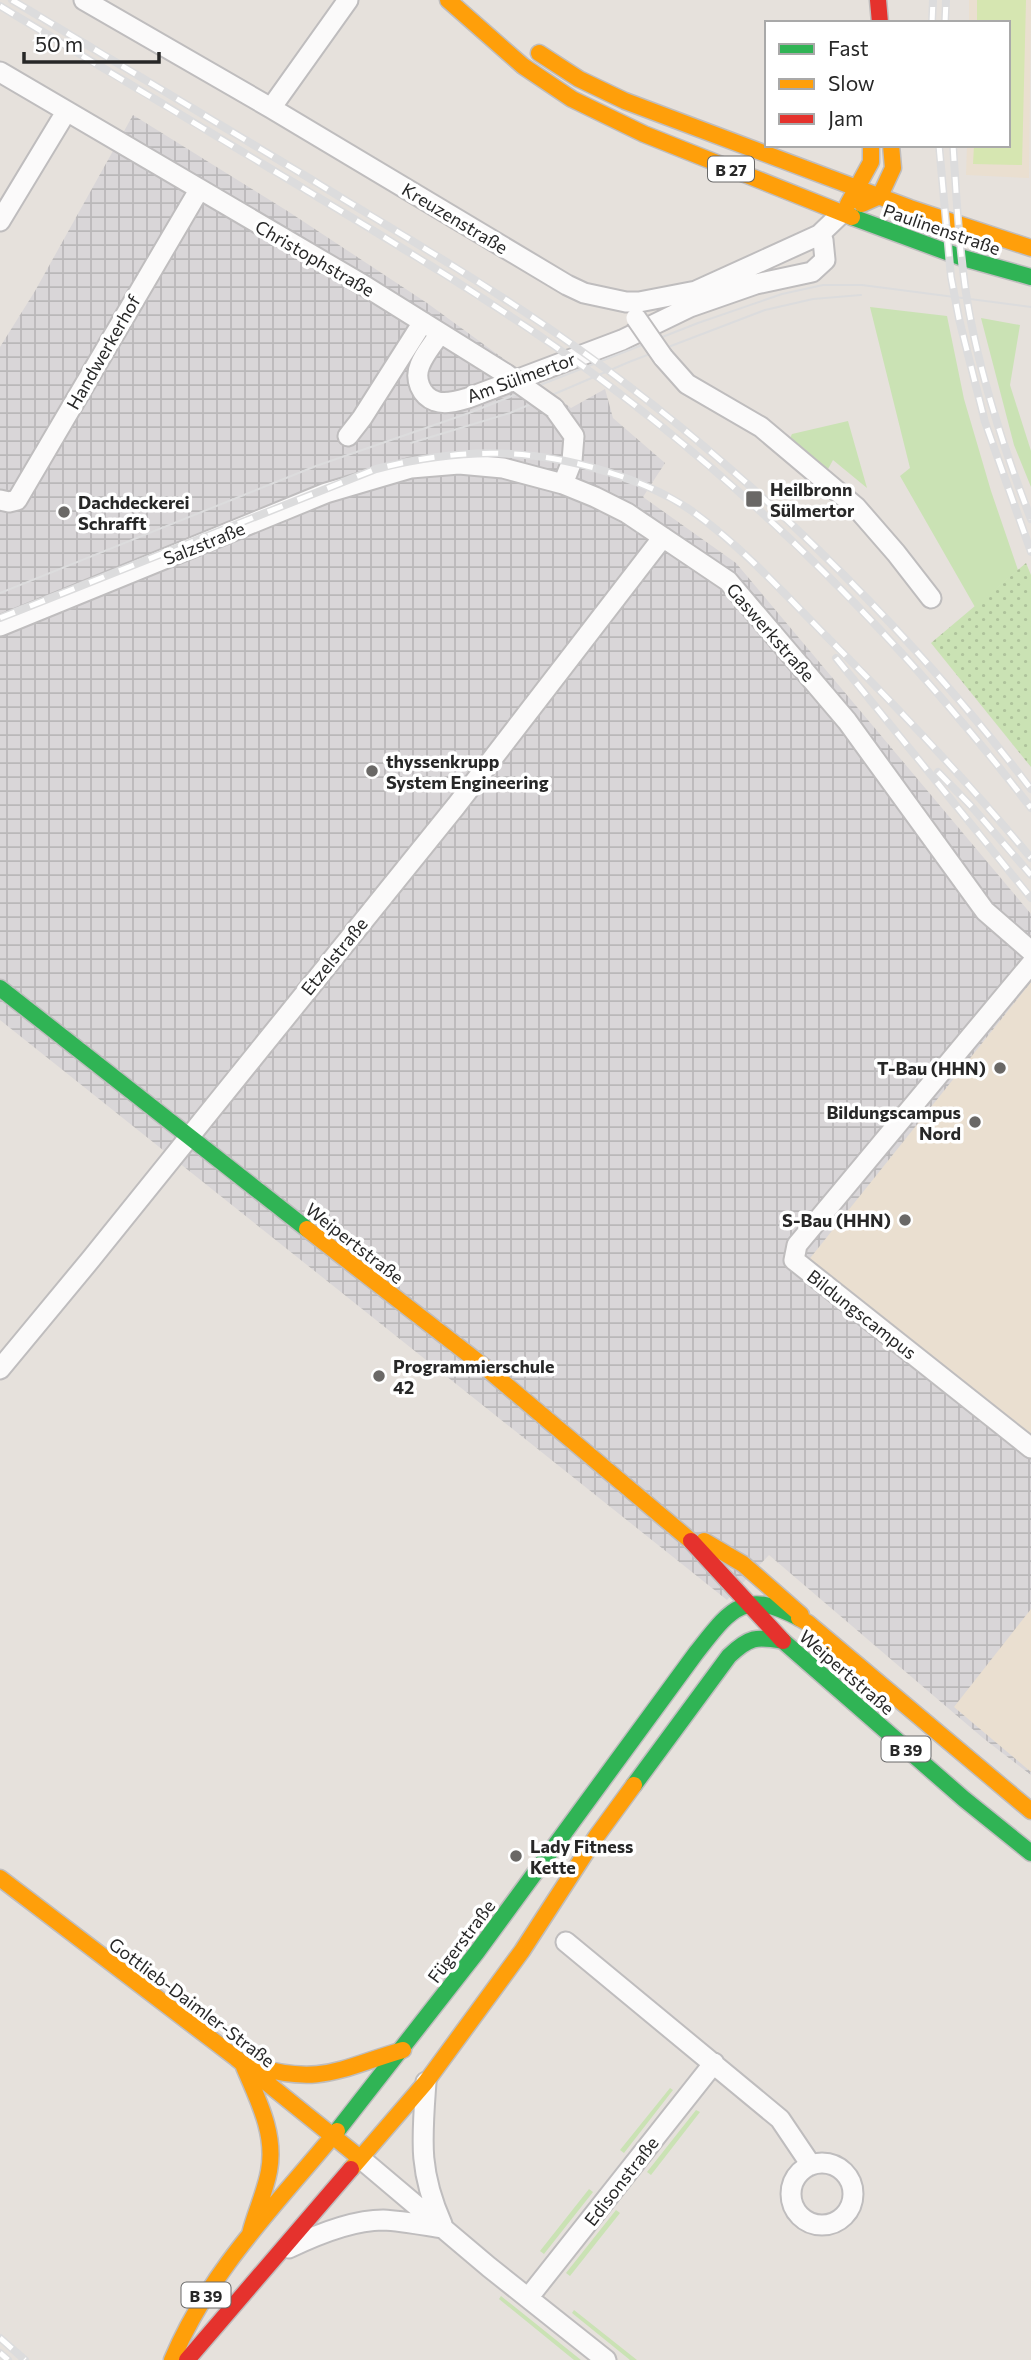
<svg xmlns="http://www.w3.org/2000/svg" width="1031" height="2360" font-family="Commissioner,sans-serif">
<defs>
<pattern id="industrial-grid" width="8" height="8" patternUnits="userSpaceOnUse" patternTransform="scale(1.75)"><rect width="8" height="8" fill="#d9d6d8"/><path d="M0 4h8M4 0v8" fill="none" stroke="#bab8b9"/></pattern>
<pattern id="garden-dots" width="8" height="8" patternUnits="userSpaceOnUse" patternTransform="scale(1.75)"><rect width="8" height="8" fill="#cae2b4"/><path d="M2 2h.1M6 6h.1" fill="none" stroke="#aec29b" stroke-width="1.8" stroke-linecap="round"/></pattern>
</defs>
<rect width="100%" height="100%" fill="#e6e1dc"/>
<!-- industrial -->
<path fill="url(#industrial-grid)" d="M133 115 289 212 427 303 571 408 605 389 613 418 665 463 643 497 736 563 1031 914V1775L983 1738 769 1555 727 1600 0 1020V347L35 291Z"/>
<!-- education -->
<path fill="#eadfd0" d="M969 0H1031L1029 178 966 175 967 145H1008V23H969Z
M1031 982V1438L807 1262Z
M1031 1609V1772L954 1707Z"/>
<!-- grass -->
<path fill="#cae2b4" d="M870 307 947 316 964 399 991 491 1018 570 975 607 900 476 910 468Z
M981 318 1020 325 1010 385 1031 451V487L1014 445Z
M848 421 867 488 833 460 827 471 789 440 792 434Z
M670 2088 673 2090 624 2153 620 2150Z
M696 2110 700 2112 651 2175 647 2172Z
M589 2189 593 2192 544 2254 540 2251Z
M616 2210 620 2213 570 2276 566 2273Z
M501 2296 581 2360H574L499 2299Z
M574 2310 637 2360H630L572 2313Z"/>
<!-- garden -->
<path fill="url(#garden-dots)" d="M1026 563 1031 575V767L931 643Z"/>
<!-- pitch -->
<path fill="#d6e6b1" d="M977 0H1026L1022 165 973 164 974 145H1008V23H977Z"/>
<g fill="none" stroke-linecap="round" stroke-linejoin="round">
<!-- street casing -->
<g stroke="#bfbdbe" stroke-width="23">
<path id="street" d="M84 0 271 108 567 285 584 293 626 302H639L696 291 819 235 842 213
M0 72 365 286 506 374
M271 108 348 0
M0 221 66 112
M440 333C434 343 424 354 420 365 414 379 421 396 435 401 445 405 458 401 468 398L622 340 690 307 756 284 812 272 825 260 823 240 819 235
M663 357 687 384 761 427 856 507 896 553 931 598
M554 408 574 436 572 461 563 484
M348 436 362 418 423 322
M0 500 9 502 17 500 199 190
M0 626 326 493 411 468 459 464 503 468 563 484 595 497 627 513 728 581 847 721 985 911 1031 951
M1031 964 797 1245 794 1260 1031 1448
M0 1369 91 1259 456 806 663 537
M566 1942 780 2119 811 2165
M426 2082C422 2139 418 2170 442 2224
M360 2158 489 2267 606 2360
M791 2194a31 31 0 1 1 62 0a31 31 0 1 1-62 0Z
M289 2248C316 2235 352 2220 383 2220 403 2221 423 2225 443 2228
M528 2298 714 2063"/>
</g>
<!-- fast casing -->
<g stroke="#bfbdbe" stroke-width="19">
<path id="fast" d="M852 217 963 258 1031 277
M0 988 307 1229
M634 1785 729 1656C749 1637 756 1636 783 1641L964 1799 1031 1853
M337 2131 477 1952 696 1653C730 1610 743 1588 799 1618"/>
</g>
<!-- slow casing -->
<g stroke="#bfbdbe" stroke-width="19">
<path id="slow" d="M448 0 523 66 572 99 644 134 852 217
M539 53 579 79 625 101 910 208 1031 248
M848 204 871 162V145
M862 204 880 196 893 168 891 145
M307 1229 486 1368 691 1541
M704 1541 743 1564 801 1615
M799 1618 808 1623 1031 1811
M0 1878 236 2058 360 2158
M254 2066C321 2086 341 2068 403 2050
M244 2067C258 2100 276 2134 269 2171 265 2193 255 2213 250 2234
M351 2169 426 2082 522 1951 596 1837 634 1785
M172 2360C209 2271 277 2204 337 2131"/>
</g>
<!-- jam casing -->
<g stroke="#bfbdbe" stroke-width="19">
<path id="jam" d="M878 0 880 23
M691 1541 783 1641
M187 2360 351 2169"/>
</g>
<!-- street -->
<use href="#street" stroke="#fbfafa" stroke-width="19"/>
<!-- fast -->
<use href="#fast" stroke="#30b455" stroke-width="16"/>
<!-- slow -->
<use href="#slow" stroke="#ff9f0a" stroke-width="16"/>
<!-- jam -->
<use href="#jam" stroke="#e5322d" stroke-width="16"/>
<!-- tram -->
<path stroke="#dcdcdd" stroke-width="2" d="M411 443 510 413 629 362 765 310 813 299 861 295
M0 593 316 466 469 413 698 323 782 294 823 285H862L1031 307"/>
<!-- rail casing -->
<g stroke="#dcdcdd" stroke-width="8">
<path id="rail" d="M12 0C111 59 210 119 309 178 394 230 481 281 563 338 738 460 901 619 1031 789
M0 6C102 68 204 129 306 190 389 240 473 290 553 345 735 472 896 632 1031 808
M932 23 933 0
M945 23 946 0
M939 145 951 277 959 319 985 422 1031 552
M953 145C956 189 958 234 964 278 973 354 1003 448 1031 519
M0 618 376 469C462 447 536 447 620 476 646 485 673 497 696 514 747 551 789 599 834 644 903 713 969 783 1031 858
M836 658 1031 898
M938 772 972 807 1031 875
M0 2338 25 2360
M0 2353 8 2360"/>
</g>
<!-- rail -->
<use href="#rail" stroke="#fff" stroke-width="5" stroke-dasharray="16" stroke-linecap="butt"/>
<!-- street-bridge casing -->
<g stroke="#bfbdbe" stroke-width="23" stroke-linecap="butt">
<path id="street-bridge" d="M636 318 663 357
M506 374 554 408"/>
</g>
<!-- street-bridge -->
<use href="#street-bridge" stroke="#fbfafa" stroke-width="19"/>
</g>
<!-- markers -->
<g fill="#6a6866" stroke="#fff" stroke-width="2.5">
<rect x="745" y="490" width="18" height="18" rx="3.5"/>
<circle cx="64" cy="512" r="7"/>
<circle cx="372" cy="771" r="7"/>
<circle cx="1000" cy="1068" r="7"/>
<circle cx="975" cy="1122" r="7"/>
<circle cx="905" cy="1220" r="7"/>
<circle cx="379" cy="1376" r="7"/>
<circle cx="516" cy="1856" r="7"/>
</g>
<g text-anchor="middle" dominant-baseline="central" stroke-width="7" stroke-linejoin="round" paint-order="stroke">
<!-- shield labels -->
<g fill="#fff" stroke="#686868" stroke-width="2">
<rect x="708" y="156.5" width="46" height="25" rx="5"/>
<rect x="881.5" y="1736.5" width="49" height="25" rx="5"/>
<rect x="181.5" y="2282.5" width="49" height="25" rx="5"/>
</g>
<g font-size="16" font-weight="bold" fill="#272727">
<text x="731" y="169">B 27</text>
<text x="906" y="1749">B 39</text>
<text x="206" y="2295">B 39</text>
</g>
<!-- street labels -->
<g font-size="18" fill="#272727" stroke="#fff">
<text transform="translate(455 218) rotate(31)">Kreuzenstraße</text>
<text transform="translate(942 229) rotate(19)">Paulinenstraße</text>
<text transform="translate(315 258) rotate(30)">Christophstraße</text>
<text transform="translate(103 352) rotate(-60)">Handwerkerhof</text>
<text transform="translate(521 377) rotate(-20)">Am Sülmertor</text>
<text transform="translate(204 543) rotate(-22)">Salzstraße</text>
<text transform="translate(771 632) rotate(49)">Gaswerkstraße</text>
<text transform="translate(334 956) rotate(-51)">Etzelstraße</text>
<text transform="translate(355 1243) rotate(38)">Weipertstraße</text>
<text transform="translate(862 1314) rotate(38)">Bildungscampus</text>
<text transform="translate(847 1672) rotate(41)">Weipertstraße</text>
<text transform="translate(461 1941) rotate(-53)">Fügerstraße</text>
<text transform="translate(192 2002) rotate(37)">Gottlieb-Daimler-Straße</text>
<text transform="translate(621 2181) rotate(-52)">Edisonstraße</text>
</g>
<!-- poi labels -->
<g font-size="18" font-weight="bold" fill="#272727" stroke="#fff" text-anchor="start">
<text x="770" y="489">Heilbronn<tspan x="770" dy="21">Sülmertor</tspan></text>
<text x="78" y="502">Dachdeckerei<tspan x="78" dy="21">Schrafft</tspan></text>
<text x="386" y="761">thyssenkrupp<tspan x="386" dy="21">System Engineering</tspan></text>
<text x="986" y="1068" text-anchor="end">T-Bau (HHN)</text>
<text x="961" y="1112" text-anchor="end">Bildungscampus<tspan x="961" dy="21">Nord</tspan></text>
<text x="891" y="1220" text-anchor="end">S-Bau (HHN)</text>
<text x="393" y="1366">Programmierschule<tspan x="393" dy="21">42</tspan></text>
<text x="530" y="1846">Lady Fitness<tspan x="530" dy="21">Kette</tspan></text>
</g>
</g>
<!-- legend -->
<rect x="765" y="21" width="245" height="126" fill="#ffffff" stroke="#a9a9a9" stroke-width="2"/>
<rect x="779" y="44" width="35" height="10" fill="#30b455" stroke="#a9a9a9" stroke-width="2"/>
<text x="828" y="56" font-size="21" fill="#272727">Fast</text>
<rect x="779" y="79" width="35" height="10" fill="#ff9f0a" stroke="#a9a9a9" stroke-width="2"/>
<text x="828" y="91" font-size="21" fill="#272727">Slow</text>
<rect x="779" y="114" width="35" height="10" fill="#e5322d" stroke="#a9a9a9" stroke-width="2"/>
<text x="828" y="126" font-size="21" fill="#272727">Jam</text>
<!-- scale -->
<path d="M24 52v10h135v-10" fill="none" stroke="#272727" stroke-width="3.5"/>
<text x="35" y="52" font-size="21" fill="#272727" stroke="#ffffff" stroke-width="5" paint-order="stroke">50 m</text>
</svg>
